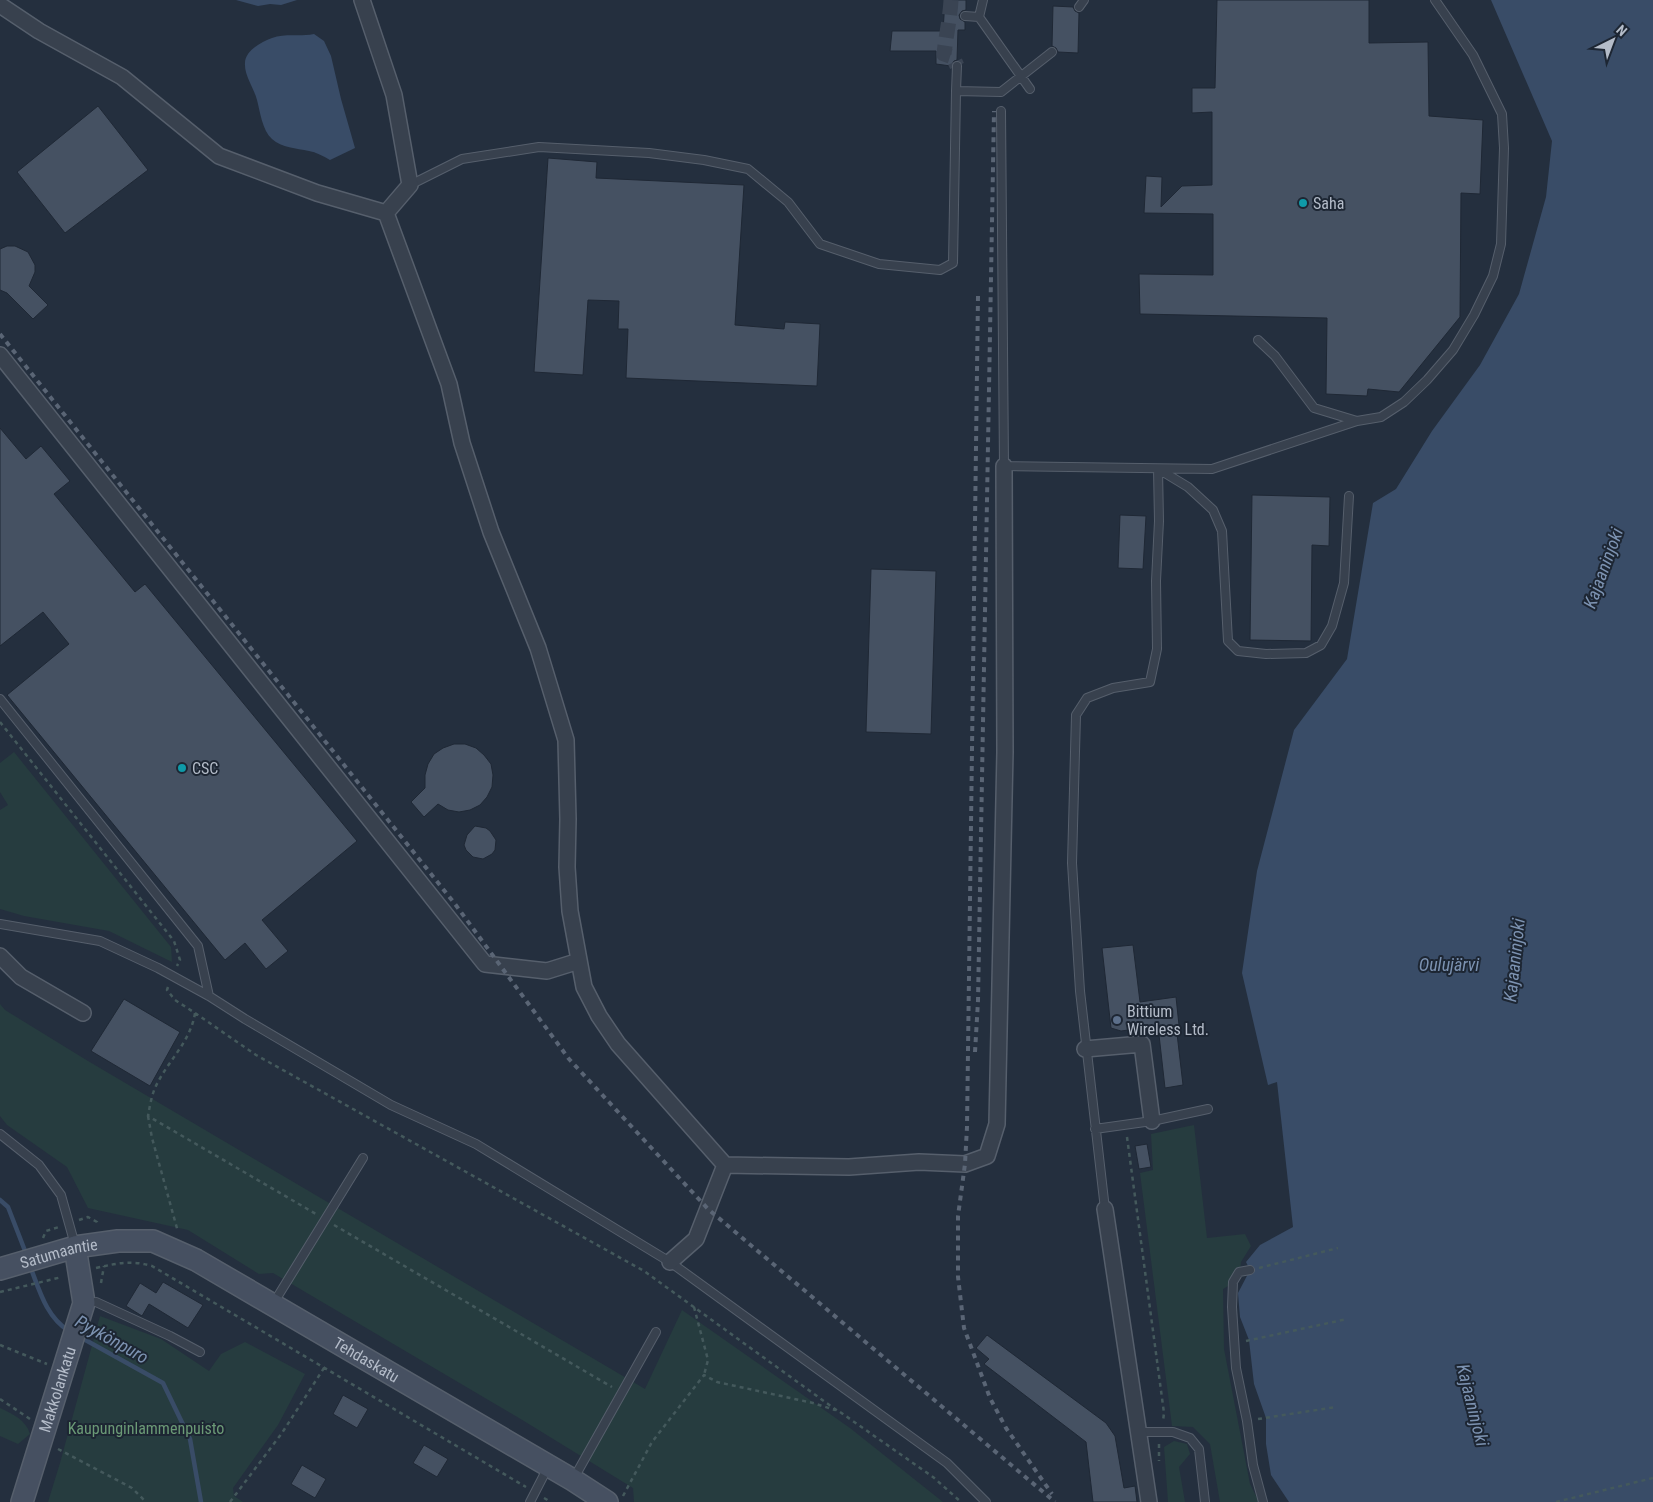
<svg xmlns="http://www.w3.org/2000/svg" width="1653" height="1502" font-family="'Roboto Condensed',sans-serif">
<rect width="100%" height="100%" fill="#242f3e"/>
<!-- green -->
<path fill="#263c3f" d="M14 752 171 947 172 962 109 931 24 916 0 909V810L8 805 0 792V763Z
M0 1004 5 1010 88 1061 645 1389 682 1310 850 1428 943 1502H634L633 1488 519 1418 273 1273 259 1274 188 1230 88 1208 67 1167 7 1125 0 1116Z
M1194 1125 1207 1238 1245 1234 1251 1246 1241 1262 1239 1280 1223 1289 1224 1349 1250 1484 1259 1502H1220L1210 1444 1193 1427 1172 1426 1140 1173 1153 1170 1151 1134Z
M100 1316 161 1339 209 1371 221 1354 245 1342 305 1374 278 1425 233 1488 234 1496 243 1502H48L60 1463Z
M0 1408C13 1414 26 1420 30 1434L18 1444 0 1436Z
M1174 1441 1187 1444 1190 1454 1179 1467 1185 1502H1168L1164 1447Z"/>
<!-- water -->
<path fill="#394c67" d="M236 0H297L281 5 270 4 258 6Z
M1491 0H1653V1502H1289L1271 1475 1266 1444V1418L1254 1384 1249 1340 1240 1317 1238 1293 1250 1270 1246 1262 1260 1245 1293 1227 1277 1082 1268 1085 1242 973 1257 871 1294 730 1347 659 1373 503 1396 489 1432 431 1480 365 1519 294 1546 197 1552 141Z
M314 34 324 41 331 56 341 99 355 148 330 160C323 156 316 152 309 151 296 148 282 148 272 139 262 130 260 111 257 100 254 88 244 75 245 63 245 51 261 42 272 38 285 33 300 37 314 34Z"/>
<g fill="none" stroke-linecap="round" stroke-linejoin="round">
<!-- stream -->
<path stroke="#394c67" stroke-width="4.5" d="M0 1200 8 1207 27 1256
M30 1266C39 1289 46 1317 69 1331
M80 1337 163 1383 190 1439 201 1502"/>
</g>
<!-- building -->
<path fill="#455162" stroke="#1f2835" d="M945 0H966V10L962 11 959 15 960 19 965 22V30H958L957 60 954 61 951 66 936 64V51H890L892 31H943Z
M1217 0H1369V43L1428 42 1429 116 1483 120 1480 194 1461 193 1460 317 1399 392 1368 389 1367 396 1326 394 1327 318 1140 314 1139 274 1213 275V214L1144 213 1146 176 1162 177 1161 207 1182 186 1212 185V112L1192 113V88H1215Z
M1053 6 1073 7 1075 11 1079 13 1078 53 1058 52 1056 48 1052 46Z
M98 106 148 170 65 233 17 172Z
M548 158 597 162 596 178 744 185 735 325 784 329 785 322 820 324 817 386 626 378 628 329H618L619 301 588 300 583 375 534 372Z
M7 246H15L28 252 35 265V272L29 286 48 305 33 319 7 293 0 290V249Z
M0 428 26 459 41 446 70 481 54 494 135 592 145 584 357 841 262 920 288 951 266 969 245 943 225 960 7 695 69 644 43 612 0 646Z
M1252 495 1330 497 1329 546 1312 545 1311 641 1250 640Z
M1120 515 1146 516 1143 569 1118 568Z
M871 569 936 571 931 734 866 732Z
M454 744H465L476 748 484 755 491 764 493 775 492 787 487 797 480 805 470 810 459 812 448 810 438 804 424 817 411 802 425 788V775L428 764 434 754 443 748Z
M475 826 486 828 490 831 496 840 495 850 492 854 483 859 473 857 466 850 464 845 467 835Z
M1133 945 1140 1002 1176 997 1179 1025H1176L1183 1085 1165 1088 1158 1026 1121 1031 1111 1028 1102 948Z
M124 999 180 1032 150 1086 91 1051Z
M1147 1144 1151 1167 1139 1169 1135 1146Z
M163 1282 203 1305 188 1328 149 1304 142 1316 126 1306 140 1283 156 1293Z
M987 1335 1106 1423 1115 1436 1124 1488 1135 1486 1137 1502H1093L1086 1442 984 1364 989 1359 976 1348Z
M343 1395 368 1409 357 1428 333 1414Z
M424 1445 448 1459 437 1477 413 1463Z
M302 1465 326 1479 315 1498 291 1484Z"/>
<g fill="none" stroke-linecap="round" stroke-linejoin="round">
<!-- street-tunnel -->
<path stroke="#3a4453" stroke-width="15" stroke-dasharray="15 8" stroke-linecap="butt" d="M951 0C950 18 946 36 944 54L953 57 957 66"/>
<!-- lane casing -->
<g stroke="#565f6c" stroke-width="10">
<path id="lane" d="M1079 7 1084 0
M965 16 979 17 1030 89
M979 17 983 0
M956 91 957 66
M1001 111 1004 466 1212 469 1357 421 1381 417 1404 402 1427 380 1453 350 1474 315 1493 276 1501 244 1504 148 1502 114 1473 55 1435 0
M410 185 462 159 539 147 649 153 704 160 748 169 788 202 820 244 879 264 940 270 953 263 956 91 1001 92 1052 52
M1258 340 1275 356 1314 408 1357 421
M1160 470 1188 487 1213 510 1222 531 1228 641 1238 651 1266 654 1306 653 1321 645 1332 626 1344 583 1349 496
M0 699 198 946 209 996
M0 924 100 941 158 968 209 996 245 1019 391 1105 476 1144 670 1262 947 1463 986 1502
M1095 1129 1152 1121 1208 1109
M0 1134 39 1165 61 1195 75 1245
M1105 1209 1080 991 1072 863 1076 715 1087 698 1113 688 1150 682 1157 649 1156 581 1159 521 1158 469
M1250 1270 1239 1272 1233 1282 1232 1307 1236 1368 1247 1421 1253 1465 1263 1502
M96 1302 170 1336 200 1352
M273 1304 363 1158
M1138 1432H1173L1190 1438 1199 1449 1205 1502
M574 1478 656 1332
M530 1502 548 1467"/>
</g>
<!-- street casing -->
<g stroke="#565f6c" stroke-width="18">
<path id="street" d="M0 5 39 31 122 77 219 156 317 193 386 213 410 185 394 95 362 0
M386 213 449 384 462 443 491 532 538 648 566 740 568 819 567 867 570 911 584 987 599 1016 618 1044 725 1165
M0 355 485 964 547 971 579 961
M0 956 21 977 83 1013
M1085 1049 1142 1044 1152 1121
M1105 1209 1149 1502
M670 1262 696 1239 725 1165 849 1167 919 1162 965 1164 987 1156 997 1124 1005 752 1004 466"/>
</g>
<!-- secondary casing -->
<g stroke="#565f6c" stroke-width="24">
<g id="secondary">
<path id="s1" d="M0 1269 75 1247 118 1241H153L196 1260 573 1480 607 1502"/>
<path id="s2" d="M22 1502 84 1303 75 1247"/>
</g>
</g>
<!-- path -->
<path stroke="#44595c" stroke-width="2.5" stroke-dasharray="4 4" stroke-linecap="butt" d="M0 722 174 941 180 960 177 966
M168 987 167 990 175 1000 195 1013C191 1040 170 1059 158 1082 152 1092 150 1105 148 1116L316 1214
M195 1013 256 1055 644 1271 839 1412
M148 1116 152 1138 178 1232
M1127 1137 1164 1413 1163 1421
M79 1220 88 1217 97 1222 98 1226
M334 1225 612 1387
M43 1238 46 1231 59 1227
M96 1268C118 1263 131 1260 152 1266L526 1487
M1259 1268 1338 1248
M101 1283 104 1266
M0 1292 62 1277
M694 1307 708 1360 704 1375
M1246 1341 1347 1319
M0 1345 47 1364
M0 1399 30 1419
M840 1412 933 1477 961 1502
M1258 1419 1336 1407
M1159 1444V1461
M58 1449 132 1488 146 1502
M623 1496 652 1442 704 1375 717 1382 813 1403 835 1410
M544 1498 551 1502
M230 1502 282 1433 324 1368
M1556 1502 1653 1478"/>
<!-- lane -->
<use href="#lane" stroke="#38414e" stroke-width="8"/>
<!-- street -->
<use href="#street" stroke="#38414e" stroke-width="15"/>
<!-- secondary -->
<use href="#secondary" stroke="#465061" stroke-width="21"/>
<!-- rail -->
<path stroke="#5a6575" stroke-width="4" stroke-dasharray="5 5" stroke-linecap="butt" d="M978 296 967 1127 965 1164 958 1216V1277L964 1328 990 1398 1006 1428 1052 1494
M0 334 455 904 569 1059 708 1209 1055 1502
M975 1052 978 1001 994 111"/>
</g>
<!-- markers -->
<g fill="#0f9aa8" stroke="#1d2633" stroke-width="2">
<circle cx="1303" cy="203" r="5"/>
<circle cx="182" cy="768" r="5"/>
</g>
<circle fill="#5c6f8a" stroke="#1d2633" stroke-width="2" cx="1117" cy="1020" r="5"/>
<g text-anchor="middle" dominant-baseline="central" stroke-width="4" stroke-linejoin="round" paint-order="stroke">
<!-- poi labels -->
<g font-size="16" fill="#b4bcc9" stroke="#1d2633" text-anchor="start">
<text x="1313" y="203">Saha</text>
<text x="192" y="768">CSC</text>
<text x="1127" y="1011">Bittium<tspan x="1127" dy="18">Wireless Ltd.</tspan></text>
</g>
<!-- street labels -->
<g font-size="16" fill="#b4bcc9" stroke="#1d2633">
<text stroke="none"><textPath href="#s1" startOffset="61">Satumaantie</textPath></text>
<text stroke="none"><textPath href="#s1" startOffset="401">Tehdaskatu</textPath></text>
<text stroke="none"><textPath href="#s2" startOffset="118">Makkolankatu</textPath></text>
</g>
<!-- park labels -->
<g font-size="16" fill="#6b9a76" stroke="#1d2633">
<text x="146" y="1428">Kaupunginlammenpuisto</text>
</g>
<!-- water labels -->
<g font-size="18" font-style="italic" fill="#7c92b1" stroke="#1d2633">
<text transform="translate(1603 568) rotate(-70)">Kajaaninjoki</text>
<text transform="translate(1514 960) rotate(-84)">Kajaaninjoki</text>
<text x="1449" y="964">Oulujärvi</text>
<text transform="translate(112 1339) rotate(29)">Pyykönpuro</text>
<text transform="translate(1473 1405) rotate(76)">Kajaaninjoki</text>
</g>
</g>
<!-- north arrow -->
<g transform="translate(1613 40) rotate(42)" stroke="#1d2633" stroke-width="4" paint-order="stroke">
<path d="M0-4L9 19L0 12L-9 19Z" fill="#b4bcc9"/>
<text y="-8" font-size="14" font-weight="bold" text-anchor="middle" fill="#b4bcc9">N</text>
</g>
</svg>
